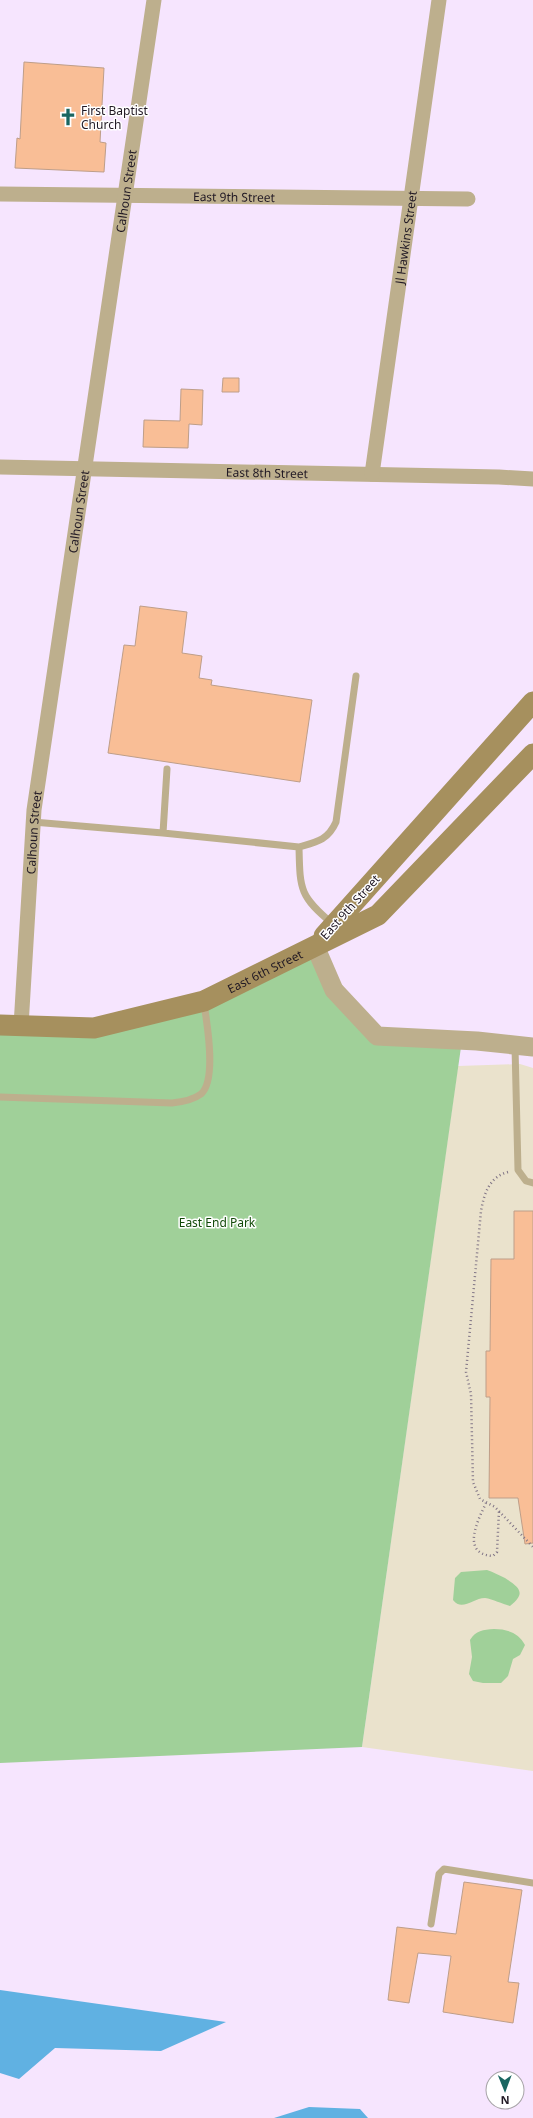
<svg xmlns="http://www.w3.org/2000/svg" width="533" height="2118" font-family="'Noto Sans',sans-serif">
<rect width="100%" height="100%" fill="#f6e5fe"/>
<!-- education -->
<path fill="#eae2cc" d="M520 1064 533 1068V1771L362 1747 458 1066Z"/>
<!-- green -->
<path fill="#a0d099" d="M315 946 377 1036 462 1040 362 1747 0 1763V1025L138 1017Z
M487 1570C494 1572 498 1575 505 1578 519 1587 527 1593 510 1606 502 1604 493 1599 485 1598 473 1598 462 1612 453 1600L455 1578 461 1572Z
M494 1629C507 1629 519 1633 525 1645L520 1655 513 1659 508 1676 501 1683H483L473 1681 469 1674 472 1657 470 1640C476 1630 483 1630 494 1629Z"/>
<!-- water -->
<path fill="#60b1e2" d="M0 1990 226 2022 161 2051 55 2048 19 2079 0 2073Z
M309 2107 360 2109 368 2118H274Z"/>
<!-- building -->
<path fill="#f9be96" stroke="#be9e89" d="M24 62 104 68 100 142 106 143 104 172 15 168 17 138 20 139Z
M223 378H239V392H222Z
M181 389 203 390 202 425 189 424 188 448 143 447 144 420 180 421Z
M140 606 187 612 182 653 202 656 199 678 212 680 211 685 312 700 300 782 108 753 124 645 135 646Z
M514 1211H533V1543L525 1544 518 1498H489L490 1397H486V1351H490L491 1259H514Z
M464 1882 522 1890 508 1982 519 1983 513 2023 443 2012 451 1956 418 1953 409 2003 388 2000 397 1927 456 1934Z"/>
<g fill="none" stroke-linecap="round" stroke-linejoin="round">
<!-- path -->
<path stroke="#817586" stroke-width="2.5" stroke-dasharray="1 3" stroke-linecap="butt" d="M508 1172C489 1177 484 1194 481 1211L466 1372 471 1394 473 1482 480 1499 495 1507 533 1547
M486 1503C478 1520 460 1554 493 1556L497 1552 499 1511"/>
<!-- service -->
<path stroke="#bdaf8d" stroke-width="7" d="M167 769 163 833 299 847C317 842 328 840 336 822L356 676
M33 822 163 833
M299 847C300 889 299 896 333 924
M515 1047 518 1170 526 1181 533 1183
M0 1097 172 1103C182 1102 193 1100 201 1094 217 1080 207 1023 204 1004
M431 1924 439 1874 444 1869 533 1883"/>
<!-- minor -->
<g stroke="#bdaf8d" stroke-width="15">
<path id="s1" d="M0 194 468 199"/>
<path id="s2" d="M0 467 499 477 533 479"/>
<path id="s3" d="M372 474 439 0"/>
<path id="s4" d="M21 1026 34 810 154 0"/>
</g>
<!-- tertiary -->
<path stroke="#bdaf8d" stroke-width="19" d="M315 946 334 990 377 1036 477 1041 533 1047"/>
<!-- secondary -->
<g stroke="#a6905e" stroke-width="21">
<path d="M324 936 533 702"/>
<path id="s5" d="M0 1025 94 1028 204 1001 378 915 533 754"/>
</g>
</g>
<!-- icons -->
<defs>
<g id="church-bare" transform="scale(1.38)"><path d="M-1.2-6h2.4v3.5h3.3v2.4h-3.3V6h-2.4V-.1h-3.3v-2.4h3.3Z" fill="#196661" stroke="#fff" stroke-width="2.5" paint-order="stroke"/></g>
</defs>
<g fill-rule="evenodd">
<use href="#church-bare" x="68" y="117"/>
</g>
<g text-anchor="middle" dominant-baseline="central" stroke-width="3" stroke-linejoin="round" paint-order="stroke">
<!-- poi labels -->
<g font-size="12" fill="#211924" stroke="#fff" text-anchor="start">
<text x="81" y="110">First Baptist<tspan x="81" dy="14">Church</tspan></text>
</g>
<!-- street labels -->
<g font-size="12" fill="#211924" stroke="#fff">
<text stroke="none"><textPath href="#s4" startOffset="842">Calhoun Street</textPath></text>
<text stroke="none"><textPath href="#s1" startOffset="234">East 9th Street</textPath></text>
<text stroke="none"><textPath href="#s3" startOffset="239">Jl Hawkins Street</textPath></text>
<text stroke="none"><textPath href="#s2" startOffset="267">East 8th Street</textPath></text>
<text stroke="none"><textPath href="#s4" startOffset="518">Calhoun Street</textPath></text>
<text stroke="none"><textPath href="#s4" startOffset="194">Calhoun Street</textPath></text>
<text transform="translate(350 907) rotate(-48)">East 9th Street</text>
<text stroke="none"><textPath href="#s5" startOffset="275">East 6th Street</textPath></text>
</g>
<!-- park labels -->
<g font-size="12" fill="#124a09" stroke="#fff">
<text x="217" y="1222">East End Park</text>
</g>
</g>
<!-- north arrow -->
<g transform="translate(505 2090) rotate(179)"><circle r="19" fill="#ffffff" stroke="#a6a3a7"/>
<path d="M0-3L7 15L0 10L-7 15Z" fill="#196661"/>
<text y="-6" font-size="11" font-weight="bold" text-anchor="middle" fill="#211924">N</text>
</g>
</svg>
